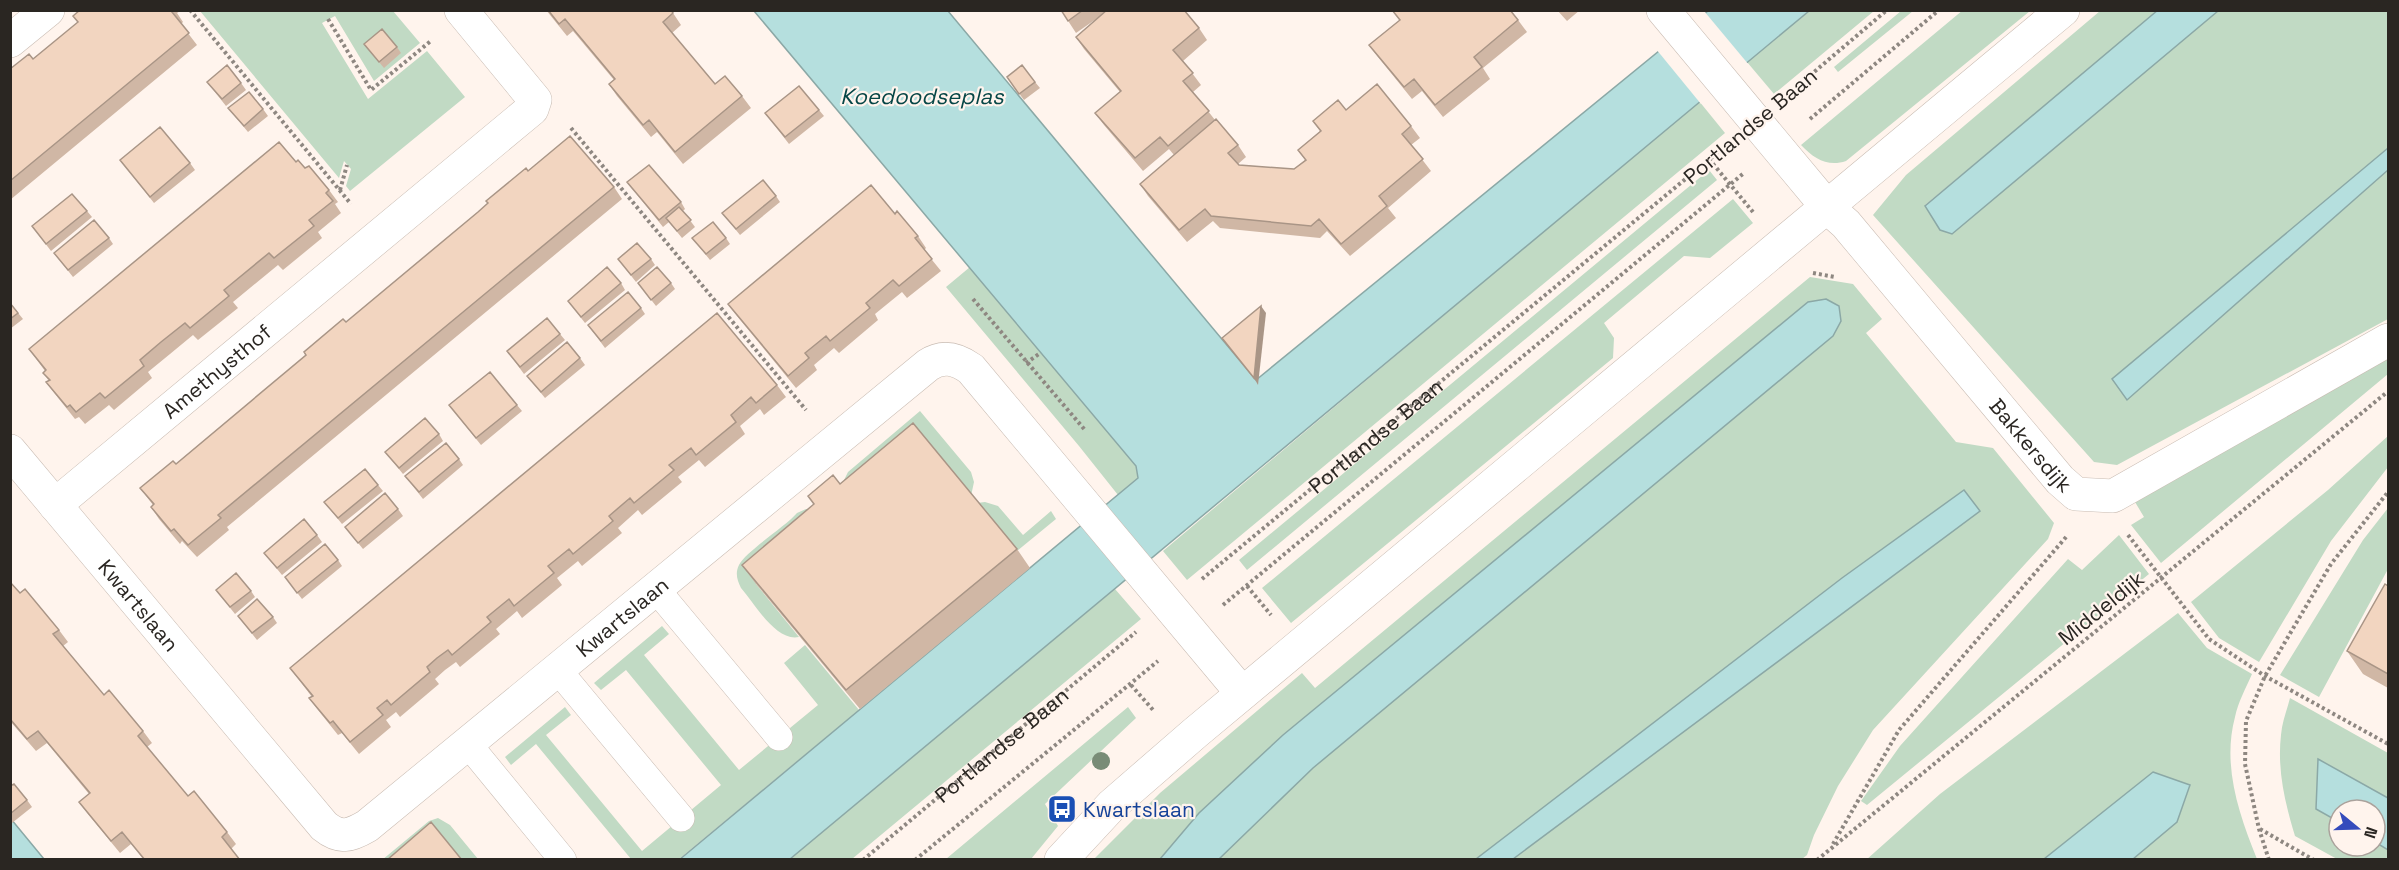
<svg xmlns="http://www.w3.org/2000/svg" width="2399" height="870" font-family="'Space Grotesk',sans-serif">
<rect width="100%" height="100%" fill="#fff4ed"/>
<!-- green -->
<path fill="#c1dac4" d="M1963 10 2030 11 1846 161C1828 167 1814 159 1801 145Z
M200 11H393L420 43 374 81 335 16 322 23 368 99 427 51 465 97 350 191 346 186 351 169 344 161 339 178Z
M1809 11H1874L1774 94 1747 62Z
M1901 11H1913L1838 72 1834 67Z
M2100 11H2158L1925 205 1940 230 1952 234 2218 11H2388V148L2113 379 2127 400 2388 170V319L2117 465 2094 462 1873 215 1906 175Z
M1699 101 1725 133 1187 580 1163 551Z
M1709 170 1717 180 1247 570 1239 560Z
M1733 199 1753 223 1710 258 1684 256 1604 323 1614 338 1613 358 1291 623 1262 588Z
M970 267 1136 466 1138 478 1118 495 1079 446 946 287Z
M1810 277 1853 284 1882 319 1866 333 1956 442 1993 448 2054 523 2048 539 1873 730 1838 786 1814 835 1807 855 1802 859H1513L1980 511 1964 490 1842 578 1476 859H1219L1235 841 1808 302 1283 735 1199 813 1160 859 1093 860 1160 793 1302 673 1315 688Z
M2388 355V374L2161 563 2131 525 2144 517 2135 502Z
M920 411 971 472 974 482 971 496 843 482 848 472Z
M2388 436V467L2331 541 2259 662 2219 638 2191 602 2328 490Z
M985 502 998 506 1023 535 1051 511 1056 519 1017 551 977 503Z
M2388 508V569L2319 697 2280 675 2363 540Z
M806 509 813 510 756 584 799 637C776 642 755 604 741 588 737 580 735 573 739 565 746 551 785 527 797 513Z
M2119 535 2149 574 1867 805 1861 801 1900 746 2068 559 2082 570Z
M1115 589 1141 619 852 859H790Z
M2178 613 2207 648 2252 674C2246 688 2238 702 2235 717 2222 766 2239 814 2257 859H2133L2177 822 2190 786 2153 772 2044 859 1866 860 1940 794Z
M662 626 669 634 644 655 739 770 818 705 784 663 805 645 859 710 679 859H631L536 744 511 765 505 757 565 707 571 715 546 735 642 851 721 785 626 670 601 690 594 683Z
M2290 698 2388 753V798L2318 759 2316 809 2339 822V846H2375V842L2388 850V859H2337L2295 836C2285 803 2277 770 2281 735 2282 722 2287 710 2290 698Z
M1128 707 1136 718 1045 804 1058 826 1031 859H946Z
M438 818 450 825 478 859 382 860 429 821Z"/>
<!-- water -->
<path fill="#b5dfde" stroke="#8ba8a6" stroke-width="1.5" d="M2158 10 2218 11 1952 234 1940 230 1925 206Z
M754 11H948L1256 380 1708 11H1809L790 859 679 860 1138 478 1136 466Z
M2388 148V170L2127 400 2112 379Z
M1826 299 1839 306 1841 321 1833 336 1313 768 1219 859H1160L1199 813 1283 735 1808 302Z
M1964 490 1980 511 1513 859H1476L1842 578Z
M2318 759 2388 798V850L2375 842V810H2339V822L2316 809Z
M2153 772 2190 785 2177 822 2133 859H2044Z
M11 819 44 859H11Z"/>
<!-- pier -->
<path fill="#fff4ed" d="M1704 11 1749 65 1701 104 1656 49Z"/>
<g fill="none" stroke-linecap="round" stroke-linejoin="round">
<!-- service casing -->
<g stroke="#c9bcb3" stroke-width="28">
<path id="service" d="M655 588 779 737
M557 669 681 818
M468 744 563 860"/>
</g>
<!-- minor casing -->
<g stroke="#c9bcb3" stroke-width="34">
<g id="minor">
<path id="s3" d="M1663 10 1828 208 1846 224 2060 480 2076 494 2113 496 2388 340"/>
<path d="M10 41 48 10"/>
<path id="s4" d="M10 451 324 826C340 839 350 836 367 826L928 365C943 355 957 359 971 369L1242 693"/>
<path id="s5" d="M55 505 532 109 535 100 461 10"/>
</g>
</g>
<!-- tertiary casing -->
<g stroke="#c9bcb3" stroke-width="34">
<path id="tertiary" d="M1061 860 1112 805 1195 733 2063 10"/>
</g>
<!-- path -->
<g stroke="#8e8781" stroke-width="4" stroke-dasharray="3 3" stroke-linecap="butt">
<path d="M190 10 351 204"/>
<path d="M328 19 371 90 432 40"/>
<path d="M1787 95 1887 10"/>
<path d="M1810 119 1939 10"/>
<path d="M571 128 806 410"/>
<path d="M1709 159 1753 212"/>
<path d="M340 190 347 165"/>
<path d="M1813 273 1835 277"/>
<path d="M973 299 1085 430"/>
<path d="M1026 363 1039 354"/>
<path d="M2128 535 2209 639 2265 676 2388 744"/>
<path id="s1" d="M1202 579 1723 148"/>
<path d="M1247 586 1271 615"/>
<path d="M1223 605 1744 173"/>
<path d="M1131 685 1154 711"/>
<path d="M2260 829 2314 860"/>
<path d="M1833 844 1899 730 2067 536"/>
<path id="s2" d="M863 860 1136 632"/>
<path d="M915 860 1158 661"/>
<path d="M1817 860 2386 393"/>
<path d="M2269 860 2259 829 2245 764 2246 721 2265 676 2331 564 2388 492"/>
</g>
<!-- service -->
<use href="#service" stroke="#fff" stroke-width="27"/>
<!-- minor -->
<use href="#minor" stroke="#fff" stroke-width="33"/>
<!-- tertiary -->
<use href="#tertiary" stroke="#fff" stroke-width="33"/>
</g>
<!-- trees -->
<circle fill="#798c77" cx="1101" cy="761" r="9"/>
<!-- wall -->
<path fill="#d0b7a5" d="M80 10H179L180 11 177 13 183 22 181 24 197 45 10 200V69L33 59 78 22 73 16Z
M546 10H671L681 25 672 33 715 84 742 96 751 108 683 164 657 132 651 137 617 96 609 84 614 80 573 31 567 36Z
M1061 10H1184L1199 28 1207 40 1183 61 1201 85 1193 92 1215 120 1238 145 1246 157 1238 164 1239 165 1294 169 1305 160 1298 150 1320 131 1313 121 1346 110 1411 126 1420 138 1411 145 1431 171 1388 208 1396 218 1350 256 1327 231 1320 238 1220 228 1213 221 1187 242 1148 196 1140 184 1174 155 1169 149 1143 171 1104 125 1095 113 1120 92 1084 49 1076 37 1099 17 1076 33Z
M1392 10 1518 20 1527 32 1483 68 1490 79 1443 117 1422 91 1412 99 1378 57 1369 45 1400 21Z
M1557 10H1580L1567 21Z
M364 44 397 47 401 53 384 68Z
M1007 77 1035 82 1040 88 1024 100Z
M207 82 241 83 246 90 226 106Z
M228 108 263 109 268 116 248 132Z
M819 110 824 116 789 144 765 113Z
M120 160 190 163 195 170 154 203Z
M296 162 305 168 329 190 338 202 335 204 341 213 318 232 322 238 283 270 278 265 233 302 238 308 198 340 193 335 170 354 148 372 152 378 114 410 109 405 85 424 79 417 75 419 55 394 46 382 49 381 43 373 45 371 29 349Z
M528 171 614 187 622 199 227 527 229 530 197 557 182 541 180 544 159 519 151 507 153 505 140 488 176 464 488 204 486 201Z
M627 182 681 202 685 209 683 211 695 227 682 238 669 222 663 227Z
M776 196 780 202 740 235 722 213Z
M87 211 92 217 51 251 32 226Z
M895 214 918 236 926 248 924 250 941 271 907 298 902 292 875 314 878 320 839 353 834 348 814 365 817 370 796 388 737 316 728 304Z
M109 238 113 244 73 277 54 253Z
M692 238H726L730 244 710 260Z
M618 259H651L655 265 636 282Z
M621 283 625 290 585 323 568 301Z
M638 283H671L675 289 656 306Z
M10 303 23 319 10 329Z
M641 308 645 314 605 348 588 325Z
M717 313 777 385 786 397 764 415 760 409 740 426 745 434 705 467 699 460 678 477 682 482 642 515 638 510 618 528 622 533 582 566 578 561 557 578 562 585 522 618 517 611 496 629 500 634 460 667 456 662 445 670 435 679 439 684 400 717 396 712 386 720 391 727 359 754 342 733 338 735 318 710 309 698 312 697 290 668Z
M560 334 565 340 524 374 507 351Z
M580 358 585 365 545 398 527 376Z
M449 405H517L522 411 481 445Z
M439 434 443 441 403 474 385 452Z
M459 459 463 465 423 499 405 476Z
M378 485 383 491 342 524 324 502Z
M398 509 403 516 363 549 345 527Z
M317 535 322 542 282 575 264 553Z
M1017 549 1030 568 860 709 756 584 742 565Z
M338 560 342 566 302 599 285 577Z
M10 582 20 593 59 630 68 642 63 646 104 695 143 731 152 743 147 747 188 796 227 832 236 844 231 849 240 860H144L131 844 120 853 88 814 79 802 89 794 47 743 36 751 10 721Z
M2388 586V688L2363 674 2347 651Z
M216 590 251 591 255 597 235 614Z
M238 616 273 617 277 623 257 640Z
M10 786 27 800 32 807 12 823 10 821Z"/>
<!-- shaded-wall -->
<path fill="#a99586" d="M1261 306 1266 313 1258 385 1254 378Z"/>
<!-- building -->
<path fill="#f2d5c0" stroke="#a99586" stroke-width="1.5" d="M80 10H174L172 12 189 33 10 181V69L29 54 33 59 78 22 73 16Z
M548 10H671L673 13 663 22 715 84 725 76 742 96 675 152 649 120 643 125 609 84 615 79 565 19 559 24Z
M1061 10H1083L1068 21Z
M1107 10H1184L1199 28 1173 50 1193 73 1183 81 1209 111 1168 146 1160 137 1135 158 1095 113 1121 91 1076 37Z
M1392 10H1510L1518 20 1474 57 1482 67 1435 105 1414 79 1404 87 1369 45 1400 20Z
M382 29 397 47 379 62 364 44Z
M227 65 241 83 222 99 207 82Z
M1022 65 1035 82 1019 94 1007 77Z
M1377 84 1411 126 1402 134 1423 159 1379 196 1387 206 1341 244 1319 219 1311 226 1211 216 1205 209 1179 230 1140 184 1216 119 1238 145 1228 153 1239 165 1294 169 1306 160 1298 150 1321 131 1313 121 1338 100 1346 110Z
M799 86 819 110 785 137 765 113Z
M249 92 263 109 244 126 228 108Z
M160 127 190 163 150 197 120 160Z
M570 136 614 187 218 515 221 518 188 545 174 529 171 531 151 507 154 504 140 488 173 461 176 464 306 355 304 352 343 319 346 322 478 212 488 203 486 201 526 168 528 171Z
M279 142 296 162 298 160 305 168 309 166 329 190 326 193 333 201 309 220 314 226 274 258 269 253 224 290 229 296 190 328 185 323 161 342 140 360 144 366 105 398 100 393 76 412 70 405 67 407 46 382 50 380 43 373 46 370 29 349Z
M649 165 681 202 659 220 627 182Z
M763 180 776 196 736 229 722 213Z
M871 185 895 214 897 211 918 236 915 238 932 259 899 286 893 280 866 303 870 308 830 341 826 336 805 353 809 358 788 376 728 304Z
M72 194 87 211 46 244 32 226Z
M679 207 691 220 677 231 666 218Z
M94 220 109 238 68 270 54 253Z
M713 222 726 238 706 254 692 238Z
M637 243 651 259 631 275 618 259Z
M607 267 621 283 581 317 568 301Z
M657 267 671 283 651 300 638 283Z
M628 292 641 308 601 341 588 325Z
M10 303 18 313 10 319Z
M1261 306 1254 378 1222 338Z
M717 313 777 385 756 403 751 397 731 415 736 422 696 455 691 448 669 465 674 470 634 503 630 498 609 516 613 521 573 554 569 549 548 566 554 573 514 606 509 599 487 617 491 622 452 655 448 650 437 658 427 667 430 672 391 705 387 700 377 708 383 715 350 742 333 721 330 723 309 698 313 696 290 668Z
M547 318 560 334 520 367 507 351Z
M567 342 580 358 541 392 527 376Z
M490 372 517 405 476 438 449 405Z
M425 418 439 434 399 468 385 452Z
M913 423 1017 549 846 690 742 565 814 504 808 496 833 475 840 484Z
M446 443 459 459 419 492 405 476Z
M365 469 378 485 338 518 324 502Z
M385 493 398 509 358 543 345 527Z
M304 519 317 535 277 568 264 553Z
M325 544 338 560 297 593 285 577Z
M236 573 251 591 230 607 216 590Z
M10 582 20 593 25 589 59 630 53 634 104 695 109 690 143 731 138 736 188 796 194 791 227 832 222 837 240 860H145L122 832 111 841 79 802 90 793 38 731 27 739 11 720 10 719Z
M2385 584 2388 586V674L2347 651Z
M257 599 273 617 252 633 238 616Z
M14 784 27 800 10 814V786Z
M431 822 462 860H387Z"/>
<!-- icons -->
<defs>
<g id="bus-square" transform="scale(1.5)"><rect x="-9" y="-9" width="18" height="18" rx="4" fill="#1a4fb4" stroke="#fff4ed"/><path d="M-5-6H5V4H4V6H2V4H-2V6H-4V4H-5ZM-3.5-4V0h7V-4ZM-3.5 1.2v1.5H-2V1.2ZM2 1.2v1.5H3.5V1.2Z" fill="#fff"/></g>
</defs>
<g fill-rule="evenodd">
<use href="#bus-square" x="1062" y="809"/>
</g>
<g text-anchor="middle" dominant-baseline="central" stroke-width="4.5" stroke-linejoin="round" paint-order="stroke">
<!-- street labels -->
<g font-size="21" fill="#2a2622" stroke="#fff4ed">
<text transform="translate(1750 126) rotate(-40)">Portlandse Baan</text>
<text stroke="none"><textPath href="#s5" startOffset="210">Amethysthof</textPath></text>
<text stroke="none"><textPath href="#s1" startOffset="225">Portlandse Baan</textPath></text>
<text stroke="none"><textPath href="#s3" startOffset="570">Bakkersdijk</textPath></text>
<text stroke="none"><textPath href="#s4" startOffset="201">Kwartslaan</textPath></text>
<text transform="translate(2101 608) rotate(-39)">Middeldijk</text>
<text stroke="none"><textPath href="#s4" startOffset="866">Kwartslaan</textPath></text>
<text stroke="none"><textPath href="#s2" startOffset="180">Portlandse Baan</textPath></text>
</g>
<!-- transit labels -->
<g font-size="21" fill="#164399" stroke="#fff4ed" text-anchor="start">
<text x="1083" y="809">Kwartslaan</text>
</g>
<!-- water labels -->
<g font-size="22" font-style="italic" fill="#064646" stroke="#fff4ed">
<text x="922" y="96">Koedoodseplas</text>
</g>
</g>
<!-- border -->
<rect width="2399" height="870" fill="none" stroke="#2a2622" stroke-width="24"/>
<!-- north arrow -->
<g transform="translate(2357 828) rotate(109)"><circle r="28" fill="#fff4ed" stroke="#aaa29c" stroke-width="1.5"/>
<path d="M0-4.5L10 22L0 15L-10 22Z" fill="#344bbc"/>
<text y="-9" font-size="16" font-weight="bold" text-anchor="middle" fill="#2a2622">N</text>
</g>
</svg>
